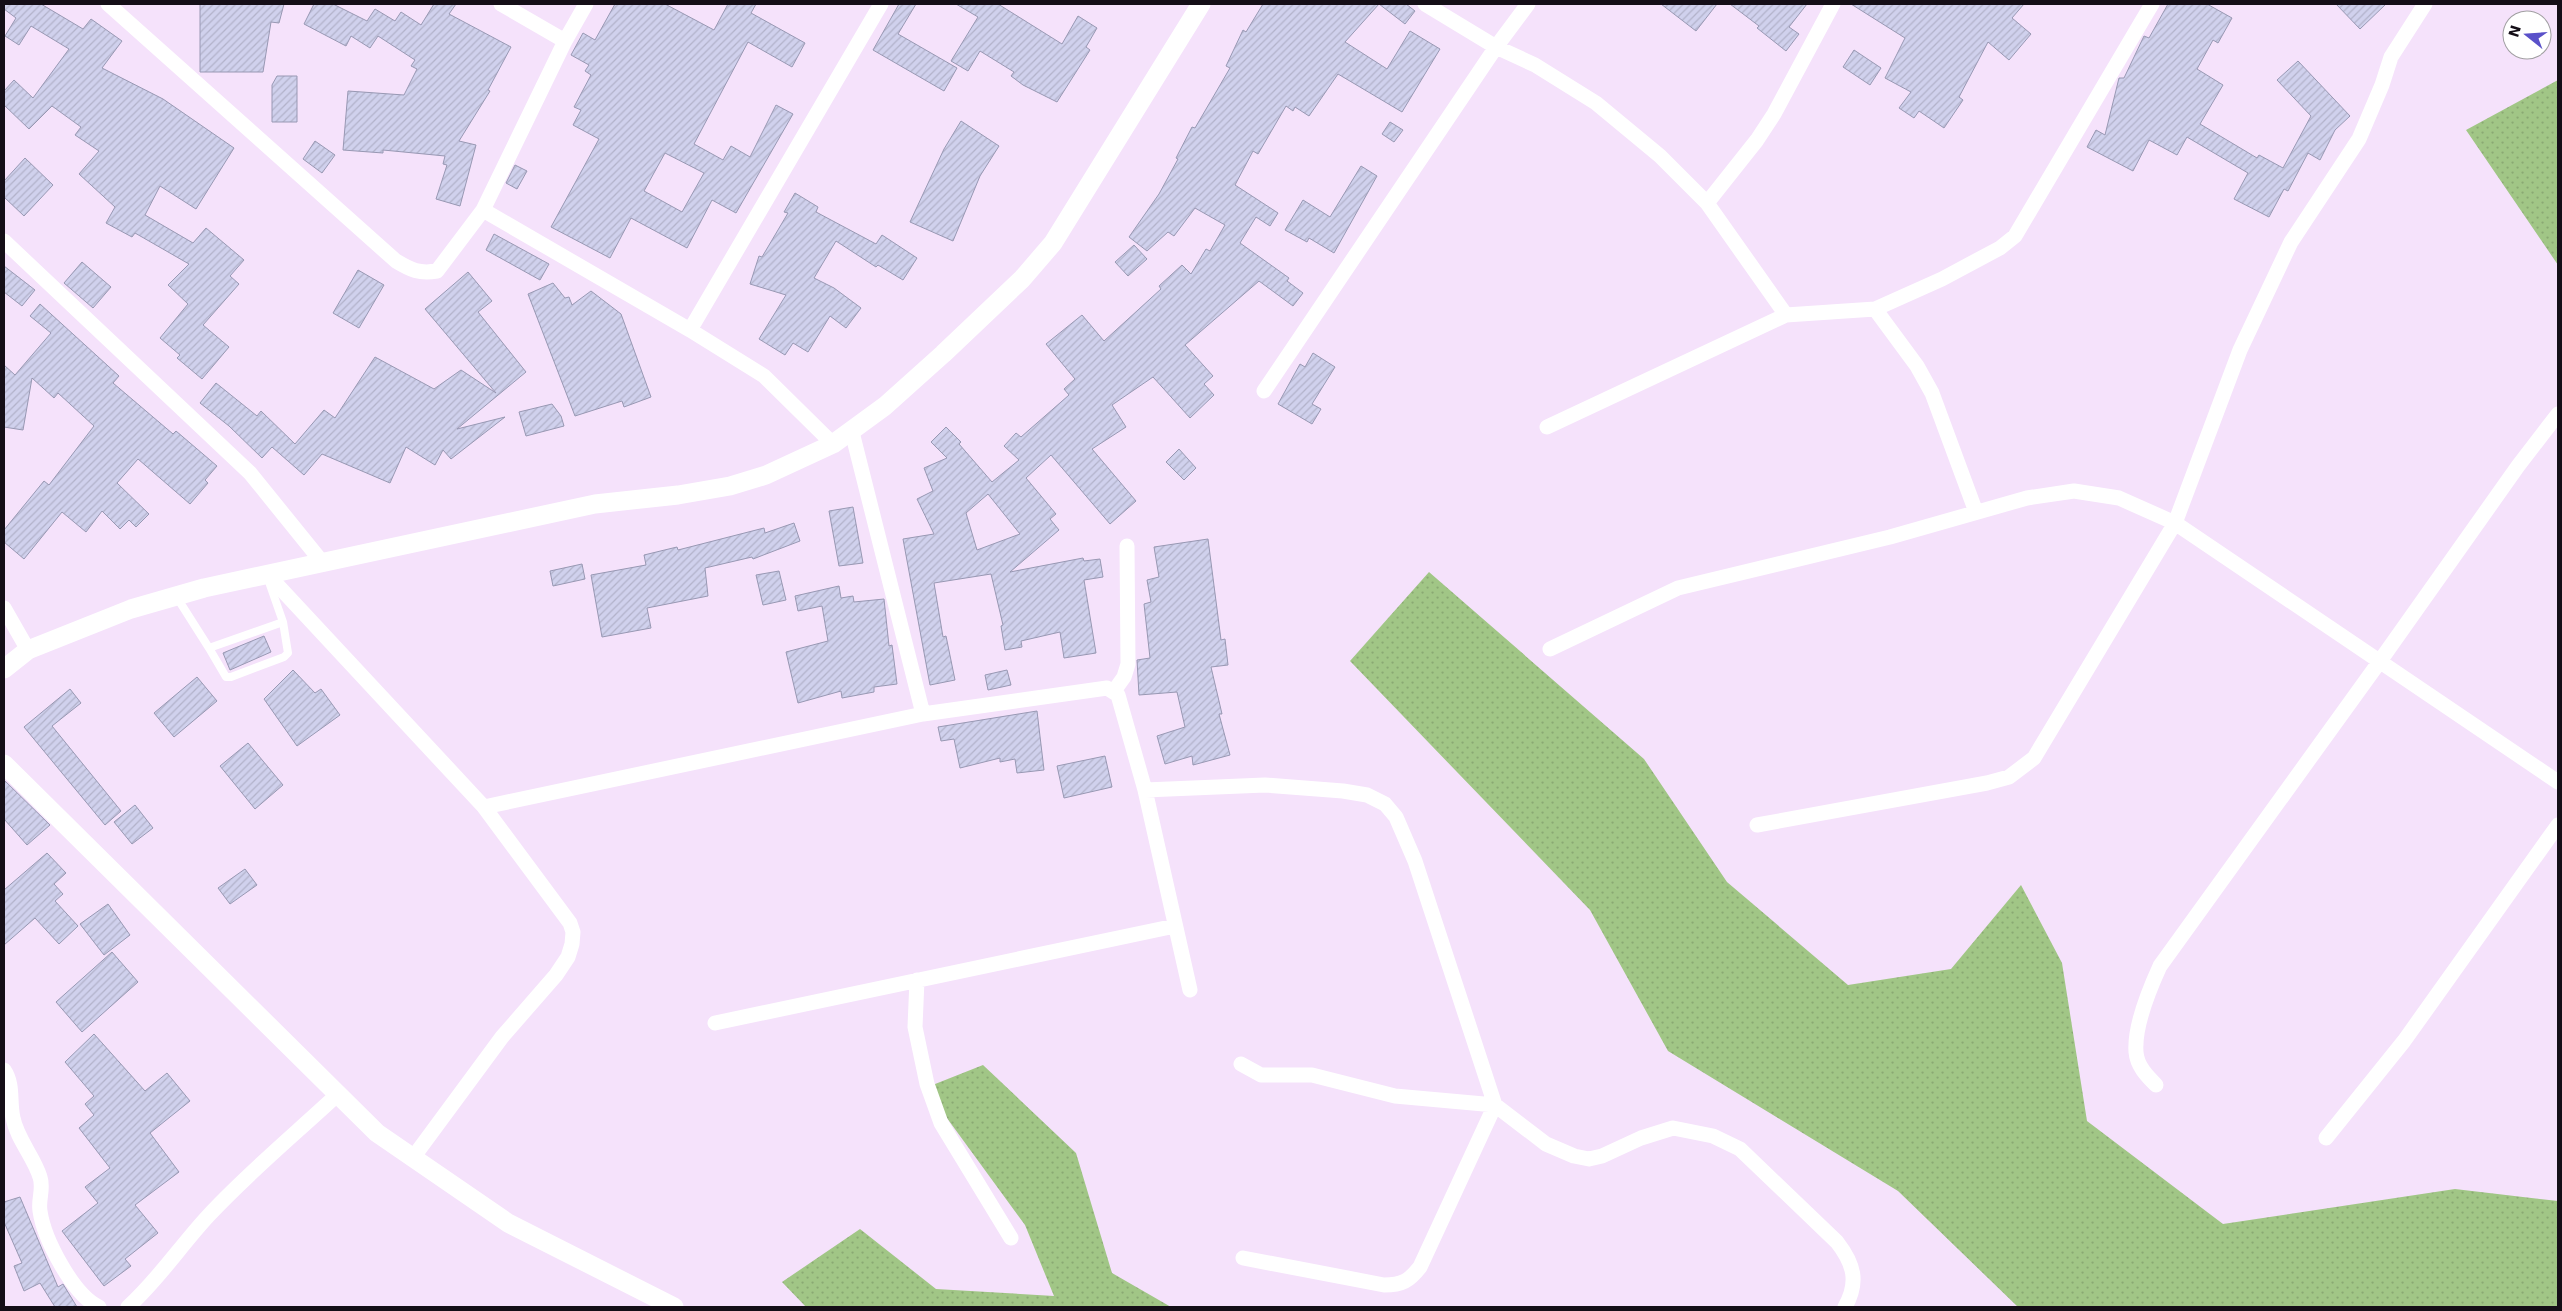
<svg xmlns="http://www.w3.org/2000/svg" width="2562" height="1311" font-family="'DejaVu Sans',sans-serif">
<defs>
<pattern id="grass-dots" width="8" height="8" patternUnits="userSpaceOnUse" patternTransform="scale(1.25)"><rect width="8" height="8" fill="#a1c686"/><path d="M2 2h.1M6 6h.1" fill="none" stroke="#8aa973" stroke-width="1.8" stroke-linecap="round"/></pattern>
<pattern id="building-hatch" width="6" height="6" patternUnits="userSpaceOnUse" patternTransform="scale(1.25)"><rect width="6" height="6" fill="#d0d1ed"/><path d="M-1 1l2-2M0 6l6-6M5 7l2-2" fill="none" stroke="#b2b2ca"/></pattern>
</defs>
<rect width="100%" height="100%" fill="#f5e2fb"/>
<!-- grass -->
<path fill="url(#grass-dots)" d="M2558 80V265L2466 130Z
M1429 572 1644 759 1727 882 1848 985 1951 969 2021 885 2062 963 2087 1121 2223 1224 2455 1189 2558 1201V1307H2018L1898 1191 1668 1051 1590 910 1350 661Z
M983 1065 1076 1153 1112 1273 1171 1307H806L782 1282 860 1229 936 1289 1054 1296 1025 1225 925 1088Z"/>
<!-- building -->
<path fill="url(#building-hatch)" stroke="#9898b3" fill-rule="evenodd" d="M4 4H41L83 29 91 19 122 41 102 68 163 99 234 148 196 209 160 186 145 215 193 243 206 228 244 260 230 276 239 284 203 325 229 347 202 379 177 358 180 355 160 338 188 304 168 285 189 264 135 233 132 237 106 223 115 207 79 174 99 151 75 135 81 127 52 106 29 129 4 105V91L14 80 33 98 69 49 31 26 19 45 5 36 16 18 4 9Z
M200 4H284L279 23 271 22 263 72H200Z
M314 4H333L367 21 375 9 395 21 401 12 421 25 434 4H456L449 14 511 47 488 90 490 91 459 141 476 145 460 206 436 199 447 165 443 164 445 156 383 150V153L343 150 348 91 404 95 417 69 411 66 415 60 378 36 370 48 351 36 346 46 304 24Z
M615 4H665L714 30 728 4H756L751 13 805 43 792 67 748 42 694 144 723 160 731 146 750 157 776 105 793 114 736 213 712 200 687 248 631 218 610 258 551 227 599 139 573 125 581 110 574 107 591 75 585 71 589 65 571 55 583 33 595 40ZM665 153 704 173 682 212 644 191Z
M899 4H916L898 34 957 68 944 91 873 50Z
M956 4H998L1062 44 1078 16 1097 28 1086 47 1090 50 1057 102 1023 85 1011 76 1014 72 980 51 968 71 951 61 978 17Z
M1263 4H1406L1415 11 1405 24 1379 4 1345 42 1387 69 1410 31 1440 49 1402 112 1338 74 1309 116 1295 107 1293 111 1286 106 1258 154 1253 151 1235 185 1278 213 1270 226 1256 217 1240 243 1289 278 1287 281 1303 293 1293 306 1259 281 1185 345 1213 376 1204 384 1214 395 1190 418 1153 377 1112 405 1126 427 1092 449 1136 501 1110 524 1051 455 1026 478 1056 514 1050 519 1059 530 1010 572 1083 558 1084 561 1100 559 1103 577 1084 580 1096 653 1064 658 1060 632 1021 641 1022 647 1005 650 1001 626 1003 625 991 574 934 583 943 637 946 636 955 680 930 685 903 539 934 534 917 499 933 491 924 468 947 458 931 442 946 427 961 442 959 444 992 482 1019 460 1004 446 1016 433 1021 437 1069 395 1064 389 1075 379 1046 344 1082 315 1104 341 1161 289 1159 286 1182 265 1191 274 1206 249 1210 251 1225 225 1195 208 1174 236 1168 232 1147 251 1129 237 1159 194 1178 159 1176 158 1192 127 1195 128 1230 68 1226 66 1243 30 1246 32ZM988 494 1020 534 977 550 966 513Z
M1661 4H1717L1696 31Z
M1730 4H1807L1789 27 1799 34 1786 51 1757 28 1759 26Z
M1851 4H2024L2012 18 2031 34 2009 60 1988 42 1959 97 1963 100 1944 128 1919 111 1914 118 1899 108 1911 92 1885 78 1905 38Z
M2168 4H2207L2232 18 2218 43 2213 40 2197 69 2223 85 2200 124 2257 158 2259 155 2283 168 2311 116 2277 80 2298 61 2350 116 2335 130 2320 160 2308 153 2288 191 2284 189 2269 217 2234 199 2248 173 2187 137 2177 155 2149 140 2133 171 2087 147 2096 130 2105 135 2119 78H2124L2144 36 2149 38Z
M2336 4H2386L2360 29Z
M1854 50 1881 68 1870 85 1843 67Z
M277 76H297V122H272V85Z
M961 121 999 146 980 176 953 241 910 222 944 149Z
M1390 122 1403 130 1394 142 1382 134Z
M315 141 335 155 322 173 303 159Z
M25 158 53 185 24 216 4 197V181Z
M515 165 527 171 517 189 506 183Z
M1361 166 1377 176 1334 253 1309 238 1307 242 1285 230 1303 200 1330 217Z
M795 193 818 207 816 212 876 244 882 235 917 258 903 280 878 265 876 267 836 241 814 278 834 288 861 308 846 328 830 316 808 352 793 343 785 355 759 339 786 295 750 284 759 256 762 257 788 213 784 212Z
M494 234 549 264 540 280 486 250Z
M1134 245 1147 259 1128 276 1115 262Z
M82 262 111 287 93 308 64 283Z
M4 266 35 290 22 306 4 292Z
M358 270 384 285 359 328 333 313Z
M468 272 492 301 478 312 526 372 457 429 505 417 451 459 443 450 435 465 406 447 390 483 322 454 304 475 272 447 262 458 229 426 200 403 216 383 257 416 261 411 295 444 324 410 335 418 375 357 434 389 461 370 496 393 425 309Z
M553 283 565 298 569 297 572 305 591 291 621 314 651 397 624 407 622 401 575 416 528 294Z
M40 304 119 376 113 383 173 434 176 431 217 466 205 480 208 483 190 504 138 459 117 483 149 514 136 527 129 520 120 529 102 511 86 532 62 512 24 559 4 542V530L44 481 49 485 94 426 58 393 54 398 32 378 23 430 4 427V365L15 375 51 333 30 316Z
M1313 353 1335 367 1312 404 1321 409 1312 424 1278 404 1300 364 1305 367Z
M552 404 561 416 564 426 526 436 519 412Z
M1179 449 1196 468 1184 480 1166 462Z
M853 507 863 563 839 566 829 511Z
M794 523 800 541 753 559 752 557 705 568 708 596 647 608 651 628 602 637 591 575 646 565 644 555 677 547 678 550 764 528 765 533Z
M1208 539 1221 640 1225 639 1228 665 1211 667 1222 714H1219L1230 755 1193 765 1192 756 1165 764 1157 736 1185 727 1177 692 1139 695 1137 660 1150 658 1144 604 1151 602 1147 580 1159 577 1154 547Z
M582 564 585 579 553 586 550 571Z
M779 571 786 600 763 605 756 575Z
M839 586 841 598 853 596 854 602 884 599 889 646 892 645 897 684 874 687V692L842 698 841 691 798 703 786 652 828 641 822 606 798 611 795 596Z
M264 636 271 652 230 670 223 653Z
M293 670 315 693 321 689 340 715 297 746 264 699Z
M1007 670 1011 685 988 690 985 675Z
M197 677 217 701 174 737 154 713Z
M70 689 81 703 52 726 121 811 105 825 24 727Z
M1037 711 1044 770 1017 773 1015 759 1000 762V758L960 768 954 739 941 741 938 727Z
M248 743 283 785 255 809 220 766Z
M1105 756 1112 787 1064 798 1057 766Z
M4 780 50 825 27 845 4 819Z
M135 805 153 828 132 844 114 822Z
M47 853 66 873 54 884 63 894 55 901 78 926 59 944 35 918 4 945V890Z
M245 869 257 885 230 904 218 888Z
M108 904 130 935 104 955 80 924Z
M112 952 138 982 82 1032 56 1002Z
M94 1034 145 1091 167 1073 190 1101 150 1133 179 1172 135 1205 158 1233 125 1259 131 1266 104 1286 62 1231 98 1203 85 1187 110 1168 79 1128 94 1115 85 1104 94 1096 65 1062Z
M20 1197 58 1287 63 1284 77 1307H55L40 1283 24 1291 14 1266 22 1263 4 1222V1202Z"/>
<g fill="none" stroke-linecap="round" stroke-linejoin="round">
<!-- service -->
<path stroke="#fff" stroke-width="8" d="M176 596 209 648 283 622 269 582
M209 648 226 677H231L284 657 288 653 283 622"/>
<!-- minor -->
<path stroke="#fff" stroke-width="15" d="M108 4 396 261C411 270 419 274 437 271L483 210 565 41 586 4
M501 4 565 41
M1425 4 1496 47 1535 65 1596 103 1660 156 1707 203 1786 315
M1707 203 1757 140 1774 114 1833 4
M483 210 690 330 764 376 833 444
M4 241 250 473 322 562
M1875 309 1917 366 1932 393 1976 512
M690 330 881 4
M1264 391 1496 47 1528 4
M1547 427 1786 315 1875 309 1942 279 2000 248 2015 236 2152 4
M852 432 923 714
M269 576 484 807 570 923 573 932 572 944 568 957 556 975 502 1037 412 1159
M4 608 28 650
M1550 649 1678 588 1890 537 2027 498 2074 491 2119 498 2175 523 2558 782
M1114 691 1124 677 1128 664 1127 546
M1145 790 1265 785 1343 791 1367 795 1385 804 1396 817 1415 861 1495 1105 1420 1267C1409 1281 1402 1285 1384 1285L1243 1258
M484 807 923 714 1107 688 1118 695 1145 790 1190 990
M1757 825 1987 783 2009 777 2034 758 2175 523 2240 350 2291 242 2359 139 2382 85 2391 57 2425 4
M917 980 915 1027 927 1084 941 1123 1011 1238
M715 1023 1175 926
M1241 1064 1261 1075H1312L1395 1096 1495 1105 1546 1144 1574 1156 1589 1159 1602 1156 1641 1138 1673 1128 1713 1136 1740 1149 1837 1242C1854 1264 1859 1282 1845 1307
M4 1070C14 1085 9 1101 13 1118 17 1139 34 1157 40 1177 44 1189 38 1199 40 1211 44 1239 73 1295 99 1307
M2156 1085C2147 1076 2137 1066 2136 1052 2134 1026 2149 990 2160 966L2380 661 2518 466 2558 414
M2326 1138 2404 1041 2558 825
M128 1307C159 1279 181 1245 209 1215 249 1172 295 1134 338 1094"/>
<!-- tertiary -->
<path stroke="#fff" stroke-width="19" d="M4 669 28 650 131 609 204 588 595 504 678 495 730 486 766 475 833 444 885 406 943 354 1022 279 1053 243 1201 4
M4 764 377 1133 508 1223 674 1307"/>
</g>
<!-- border -->
<rect width="2562" height="1311" fill="none" stroke="#140e17" stroke-width="10"/>
<!-- north arrow -->
<g transform="translate(2527 35) rotate(287)"><circle r="24" fill="#ffffff" stroke="#a19fa2"/>
<path d="M0-4L9 19L0 12L-9 19Z" fill="#5a51c9"/>
<text y="-8" font-size="14" font-weight="bold" text-anchor="middle" fill="#140e17">N</text>
</g>
</svg>
